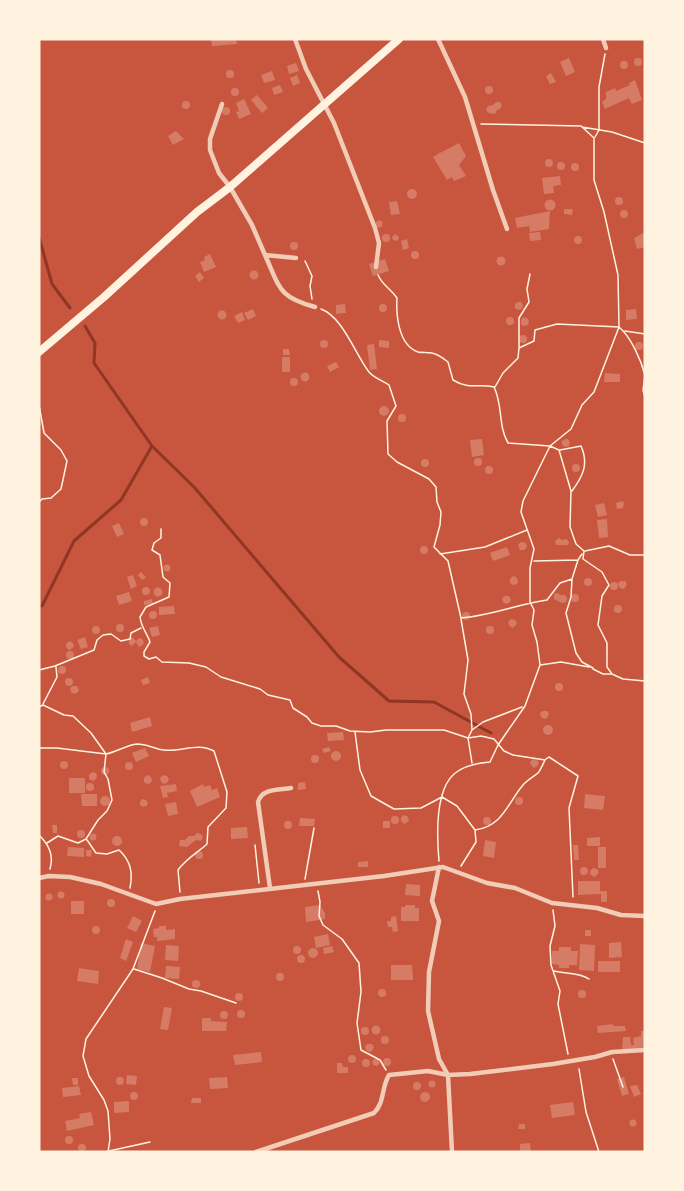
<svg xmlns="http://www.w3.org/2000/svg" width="684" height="1191" font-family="'Asap Condensed',sans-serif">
<rect width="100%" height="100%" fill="#c8553d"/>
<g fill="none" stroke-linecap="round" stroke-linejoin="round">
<!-- stream -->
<path stroke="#8f3625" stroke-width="3" d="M39 237 52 284 70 308
M85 326 95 343 94 363 152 446 194 487 339 657 389 701 434 702 491 733
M42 606 74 541 121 500 152 446"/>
</g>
<!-- building -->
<path fill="#d67c66" d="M211 39H236L237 44 212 46Z
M569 58 575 72 566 76 560 62Z
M634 62a4 4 0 1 1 8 0a4 4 0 1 1-8 0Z
M620 65a4 4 0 1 1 8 0a4 4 0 1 1-8 0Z
M296 63 299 71 289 74 287 66Z
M226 74a4 4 0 1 1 8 0a4 4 0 1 1-8 0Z
M272 71 275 80 264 83 261 75Z
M551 73 556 82 550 84 546 76Z
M297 75 300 83 293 86 290 78Z
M635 80 642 100 632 104 629 98 605 109 602 102 606 99V92L615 88 616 91 630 85 629 83Z
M280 85 283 92 274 95 272 88Z
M485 90a4 4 0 1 1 8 0a4 4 0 1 1-8 0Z
M231 92a4 4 0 1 1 8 0a4 4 0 1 1-8 0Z
M257 95 268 108 262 113 251 100Z
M244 99 251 114 239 119 236 112 239 111 236 103Z
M182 105a4 4 0 1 1 8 0a4 4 0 1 1-8 0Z
M496 102H500L502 105 500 109 497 110 495 114 488 113 486 109 488 106 493 105Z
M222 111a4 4 0 1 1 8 0a4 4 0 1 1-8 0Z
M176 131 184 139 173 145 168 136Z
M459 143 466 156 459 165 466 176 454 181 452 177 447 180 433 157 441 152 443 156 442 152Z
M545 163a4 4 0 1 1 8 0a4 4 0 1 1-8 0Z
M557 166a4 4 0 1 1 8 0a4 4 0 1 1-8 0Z
M571 167a4 4 0 1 1 8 0a4 4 0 1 1-8 0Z
M560 176 561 185 553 186 554 193 544 194 542 178Z
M407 194a5 5 0 1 1 10 0a5 5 0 1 1-10 0Z
M615 201a4 4 0 1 1 8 0a4 4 0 1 1-8 0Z
M544.5 205a5.5 5.5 0 1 1 11 0a5.5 5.5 0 1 1-11 0Z
M397 201 400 214 391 215 389 202Z
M564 209H573L572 215 564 214Z
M620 214a4 4 0 1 1 8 0a4 4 0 1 1-8 0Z
M550 211 549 229 530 232 529 226 517 228 515 218Z
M375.5 224a3.5 3.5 0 1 1 7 0a3.5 3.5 0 1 1-7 0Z
M540 232 541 240 530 241 529 233Z
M645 232V247L637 249 634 238Z
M395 234 398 236 399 239 396 241 393 240 392 237Z
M382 238a4 4 0 1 1 8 0a4 4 0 1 1-8 0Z
M574 240a4 4 0 1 1 8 0a4 4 0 1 1-8 0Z
M407 239 409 248 403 250 401 241Z
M290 246a4 4 0 1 1 8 0a4 4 0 1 1-8 0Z
M411 255a4 4 0 1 1 8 0a4 4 0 1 1-8 0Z
M210 254 216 267 204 272 200 262 205 260 204 257Z
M496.5 261a4.5 4.5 0 1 1 9 0a4.5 4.5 0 1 1-9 0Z
M385 259 389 271 373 276 369 264Z
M249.5 275a4.5 4.5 0 1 1 9 0a4.5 4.5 0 1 1-9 0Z
M200 272 204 278 199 282 195 276Z
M518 302H521L523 305 522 309 518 310 515 308V304Z
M345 304 346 313 336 314V305Z
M379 308a4 4 0 1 1 8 0a4 4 0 1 1-8 0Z
M253 309 256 316 248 320 244 313Z
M636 309 637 319 626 320V310Z
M217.5 315a4.5 4.5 0 1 1 9 0a4.5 4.5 0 1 1-9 0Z
M242 312 245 320 238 323 234 316Z
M523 317 527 318 529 321 528 325 524 326 521 324V320Z
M506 321a4 4 0 1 1 8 0a4 4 0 1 1-8 0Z
M519 339a4 4 0 1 1 8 0a4 4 0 1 1-8 0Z
M379 340 389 341V348L379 347Z
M320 344a4 4 0 1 1 8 0a4 4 0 1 1-8 0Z
M635 346a4 4 0 1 1 8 0a4 4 0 1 1-8 0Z
M374 344 377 369 370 370 367 345Z
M283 349H289L290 355H283Z
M282 357H290V372H282Z
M336 362 339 367 330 372 327 366Z
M300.5 377a4.5 4.5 0 1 1 9 0a4.5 4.5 0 1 1-9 0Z
M605 373 620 374V382H604Z
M290 382a4 4 0 1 1 8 0a4 4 0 1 1-8 0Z
M379 411a5 5 0 1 1 10 0a5 5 0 1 1-10 0Z
M398 418a4 4 0 1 1 8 0a4 4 0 1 1-8 0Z
M482 439 484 455 472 457 470 440Z
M565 439H568L570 442 569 446 565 447 562 445V441Z
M474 462a4 4 0 1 1 8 0a4 4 0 1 1-8 0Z
M421 463a4 4 0 1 1 8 0a4 4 0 1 1-8 0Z
M572 468a4 4 0 1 1 8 0a4 4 0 1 1-8 0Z
M485 470a4 4 0 1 1 8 0a4 4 0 1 1-8 0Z
M622 501 624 503 623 508 617 509 616 503Z
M604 503 607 515 598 517 595 505Z
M140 522a4 4 0 1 1 8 0a4 4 0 1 1-8 0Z
M607 519 608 537 599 538 597 520Z
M119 523 124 534 117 537 112 526Z
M559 538 562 540 567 539 569 542 568 545H556L555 541Z
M521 542 526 543 527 547 524 550H520L518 545Z
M420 550a4 4 0 1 1 8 0a4 4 0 1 1-8 0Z
M507 547 510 555 493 561 490 553Z
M163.5 568a3.5 3.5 0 1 1 7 0a3.5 3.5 0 1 1-7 0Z
M141 572 146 577 142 580 138 575Z
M133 575 137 586 131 589 127 577Z
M513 576 516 577 518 580 517 584 513 585 510 583V579Z
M584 582a4 4 0 1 1 8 0a4 4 0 1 1-8 0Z
M621 581H625L627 584 625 588 622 589 619 587 618 583Z
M610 586a4 4 0 1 1 8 0a4 4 0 1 1-8 0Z
M142 591a4 4 0 1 1 8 0a4 4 0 1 1-8 0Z
M153.5 592a4.5 4.5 0 1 1 9 0a4.5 4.5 0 1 1-9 0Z
M129 592 132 601 119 605 116 596Z
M557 593 561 595H565L567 598 566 602 562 603 554 599V594Z
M571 598a4 4 0 1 1 8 0a4 4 0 1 1-8 0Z
M505 596H509L511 600 509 603 506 604 503 602 502 598Z
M152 599 153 604 144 605V601Z
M614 609a4 4 0 1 1 8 0a4 4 0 1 1-8 0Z
M174 606 175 614 159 615V607Z
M149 615a4 4 0 1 1 8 0a4 4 0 1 1-8 0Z
M462 616a4 4 0 1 1 8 0a4 4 0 1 1-8 0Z
M511 619 515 620 517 623 515 626 512 628 509 625 508 622Z
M116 628a4 4 0 1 1 8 0a4 4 0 1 1-8 0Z
M158 626 160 635 152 637 149 628Z
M486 630a4 4 0 1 1 8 0a4 4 0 1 1-8 0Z
M92 630a4 4 0 1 1 8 0a4 4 0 1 1-8 0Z
M85 637 88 647 81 649 77 640Z
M132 637 136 641 139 638 142 639 144 642 143 645 139 647 136 642 132 646 129 644V638Z
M69 641 72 642 74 645 73 648 69 650 66 647V644Z
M66 655a4 4 0 1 1 8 0a4 4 0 1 1-8 0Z
M58 670a4 4 0 1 1 8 0a4 4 0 1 1-8 0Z
M148 677 150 683 143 685 141 680Z
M65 682a4 4 0 1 1 8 0a4 4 0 1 1-8 0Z
M555 687a4 4 0 1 1 8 0a4 4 0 1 1-8 0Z
M73 686H77L79 690 77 693 74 694 71 692 70 688Z
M543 711H547L549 714 547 718 544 719 541 717 540 713Z
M150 717 152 726 132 732 130 723Z
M543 730a5 5 0 1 1 10 0a5 5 0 1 1-10 0Z
M343 732 344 740 328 741 327 733Z
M329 747 331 751 324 753 322 749Z
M145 748 149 756 136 762 132 753Z
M331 756a5 5 0 1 1 10 0a5 5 0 1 1-10 0Z
M311 759a4 4 0 1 1 8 0a4 4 0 1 1-8 0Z
M533 759 537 760 539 763 537 766 534 768 531 765 530 762Z
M60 765a4 4 0 1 1 8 0a4 4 0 1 1-8 0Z
M125 766a4 4 0 1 1 8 0a4 4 0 1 1-8 0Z
M101 771a4 4 0 1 1 8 0a4 4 0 1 1-8 0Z
M92 772 96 773 97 776 96 779 93 781 89 779V775Z
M147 775 150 776 152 779 151 783 147 784 144 782V778Z
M163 775 167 776 169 779 167 783 164 784 161 782 160 778Z
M69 778H85V793H69Z
M305 782 306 789 298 790V783Z
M86 787a4 4 0 1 1 8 0a4 4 0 1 1-8 0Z
M176 784 177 791 167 793 168 797 163 798 160 786Z
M203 784 204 787 210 785 212 790 217 788 220 797 197 807 190 791Z
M81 794H97V806H82Z
M585 794 605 796 603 810 584 808Z
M100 801a5 5 0 1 1 10 0a5 5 0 1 1-10 0Z
M515 801a4 4 0 1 1 8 0a4 4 0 1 1-8 0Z
M142 799 146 800 148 803 147 806 143 807 140 805V802Z
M176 802 178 814 168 816 165 804Z
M403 815 407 816 409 819 408 822 404 824 401 821V818Z
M391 820a4 4 0 1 1 8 0a4 4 0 1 1-8 0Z
M483 821a4 4 0 1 1 8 0a4 4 0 1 1-8 0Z
M300 818 315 819 314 826H299Z
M383 821H390V828H383Z
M284 825a4 4 0 1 1 8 0a4 4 0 1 1-8 0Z
M52 825H57V833H53Z
M247 827 248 838 231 839V828Z
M77 834a4 4 0 1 1 8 0a4 4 0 1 1-8 0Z
M197 833 201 834 203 837 201 841 196 840 187 847 179 846 180 840H185L189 836H194Z
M89.5 837a3.5 3.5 0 1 1 7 0a3.5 3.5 0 1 1-7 0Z
M112 841a5 5 0 1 1 10 0a5 5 0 1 1-10 0Z
M600 837V846H587V838Z
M485 840 496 842 494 858 483 856Z
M573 845H578L579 860H574Z
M68 847 84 848V857L67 856Z
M598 847H606V868H598Z
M86 850H92L91 857 86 856Z
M195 855a4 4 0 1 1 8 0a4 4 0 1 1-8 0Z
M368 861V867H358V862Z
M580 871a4 4 0 1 1 8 0a4 4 0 1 1-8 0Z
M593 868 597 869 599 872 597 875 594 877 590 874V871Z
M578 881H600V891H607V902H601V894L578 895Z
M406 884 420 885V896L405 895Z
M57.5 895a3.5 3.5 0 1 1 7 0a3.5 3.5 0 1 1-7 0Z
M45.5 897a3.5 3.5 0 1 1 7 0a3.5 3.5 0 1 1-7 0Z
M107 903a4 4 0 1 1 8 0a4 4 0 1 1-8 0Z
M71 901H84V914H71Z
M320 905 325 913V919L306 922 305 907Z
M405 905H415V908H419V921H401V907H405Z
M133 916 142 921 136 932 127 928Z
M396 916 398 931 393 932 392 927H388L387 921H391V917Z
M159 926H166V930L175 929V939L157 941V937H154L153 929 159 928Z
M92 930a4 4 0 1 1 8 0a4 4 0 1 1-8 0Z
M585 930H591V936H585Z
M328 934 330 945 316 948 314 937Z
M126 939 133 942 126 961 120 958Z
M621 942 622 957 609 958V943Z
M141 943 155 946 150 972 137 969Z
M580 944 595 945 594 971 579 970Z
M166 945 179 946 178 961 165 960Z
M332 946 334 952 324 954 323 948Z
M293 950a4 4 0 1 1 8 0a4 4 0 1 1-8 0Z
M559 947H571V951H578L577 965H569V968H559V965L552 964V951H559Z
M308 953a5 5 0 1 1 10 0a5 5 0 1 1-10 0Z
M297 959a4 4 0 1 1 8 0a4 4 0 1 1-8 0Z
M598 961H620V972H598Z
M391 965H412L413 980H391Z
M166 966 180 967 179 979 165 978Z
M79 968 99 971 98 984 77 981Z
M276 977a4 4 0 1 1 8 0a4 4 0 1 1-8 0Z
M192 984a4 4 0 1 1 8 0a4 4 0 1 1-8 0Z
M378 993a4 4 0 1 1 8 0a4 4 0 1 1-8 0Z
M578 994a4 4 0 1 1 8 0a4 4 0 1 1-8 0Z
M235 997a4 4 0 1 1 8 0a4 4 0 1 1-8 0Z
M164 1007 172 1008 168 1030 160 1029Z
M237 1014a4 4 0 1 1 8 0a4 4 0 1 1-8 0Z
M220 1015a4 4 0 1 1 8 0a4 4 0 1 1-8 0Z
M202 1018H211V1021L227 1022 226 1031H202Z
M613 1024V1026H625L626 1031 598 1033 597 1026Z
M371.5 1030a4.5 4.5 0 1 1 9 0a4.5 4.5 0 1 1-9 0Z
M361 1031a4 4 0 1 1 8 0a4 4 0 1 1-8 0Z
M641 1031H645V1052L622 1051 623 1037H630L631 1045H634L633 1038 641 1036Z
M381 1040a4 4 0 1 1 8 0a4 4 0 1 1-8 0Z
M368 1044H372L374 1047 372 1051 369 1052 366 1050 365 1046Z
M261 1052 262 1062 235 1065 233 1055Z
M348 1059a4 4 0 1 1 8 0a4 4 0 1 1-8 0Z
M383 1062a4 4 0 1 1 8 0a4 4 0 1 1-8 0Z
M374 1059H378L380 1063 377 1066 373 1065 372 1062Z
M362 1063a4 4 0 1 1 8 0a4 4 0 1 1-8 0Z
M337 1063H342L343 1067H348V1073H337Z
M127 1075 137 1076 136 1085 126 1084Z
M227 1077 228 1088 210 1089 209 1078Z
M624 1077 629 1094 622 1096 617 1079Z
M116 1081a4 4 0 1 1 8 0a4 4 0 1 1-8 0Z
M72 1078H78V1085H73Z
M428.5 1084a3.5 3.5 0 1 1 7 0a3.5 3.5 0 1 1-7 0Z
M413 1086a4 4 0 1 1 8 0a4 4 0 1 1-8 0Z
M637 1085 641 1094 634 1097 630 1086Z
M79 1086 81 1095 63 1097 62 1088Z
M420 1097a5 5 0 1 1 10 0a5 5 0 1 1-10 0Z
M130 1096a4 4 0 1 1 8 0a4 4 0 1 1-8 0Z
M192 1098H201V1103H191Z
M129 1101V1112L114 1113V1102Z
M573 1102 575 1115 552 1118 550 1105Z
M91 1112 94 1125 67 1131 65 1121 80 1118 79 1114Z
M629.5 1123a3.5 3.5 0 1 1 7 0a3.5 3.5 0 1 1-7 0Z
M519 1124H525V1129H518Z
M65 1140a4 4 0 1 1 8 0a4 4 0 1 1-8 0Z
M530 1143 531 1152H520V1144Z
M78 1148a4 4 0 1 1 8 0a4 4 0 1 1-8 0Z"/>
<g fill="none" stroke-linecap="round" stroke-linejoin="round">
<!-- path -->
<path stroke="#fff3e0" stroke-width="1.5" d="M582 127 612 132 645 143
M595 137 599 130V87L605 54
M305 261 312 276 310 286 312 299
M378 275C383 286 390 288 397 298 396 314 398 345 418 352 422 353 427 352 432 353 438 354 443 358 448 362L453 380C469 390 479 383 494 387 503 405 498 426 508 443L550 446 559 450 571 491 570 527 576 544 584 551 583 559 602 572 609 585 602 596 598 625 607 643V667L612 674 623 679 645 681
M321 309C343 317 355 354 369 372 374 378 383 381 389 385L396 406 387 421 388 454 397 462 429 479 436 487 437 502 441 512 440 525 434 547 448 561 461 618C490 616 518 604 547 600L560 583 572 579
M625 331 645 334
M519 347V318L529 302 527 289 530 274
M645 376 643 390 645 397
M495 387 503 373 518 358 519 348 534 341 535 330 557 324 619 327C631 337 641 360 645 375
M39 405 44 433 61 450 67 461 61 489 51 498 42 499 39 502
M560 450 581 446C589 464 583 476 572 491
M161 529V538L154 543 152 550 160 555 163 577 170 583 169 597 146 607 140 617C141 627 147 633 150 642L144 652V656L149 659 156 657 162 662 189 663 206 667 221 677 260 689 268 695 290 700 293 708 307 717 312 723 321 726H336L350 731 370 732 386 730H444L468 738 481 736 494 739 504 751 513 755 545 760C543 764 541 769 538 773 533 777 527 780 523 785 507 804 503 826 475 830
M585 551 609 546 630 555H645
M440 554 485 547 527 530
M578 560 572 579 571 597 566 613 576 653 582 662 593 668
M534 561 578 560 582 554
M461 619 468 660 464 694 471 714 472 730 468 738 472 763
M540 665 561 662 589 667
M593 669 603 674H611
M39 670 55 666 94 650 97 640 103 635 111 634 121 641 130 639 131 633 141 628
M43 704 57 677 56 667
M39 707 43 705 64 715 73 716 91 733 106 754C116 752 127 745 137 744 147 744 155 749 164 750 182 752 197 742 214 751L227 792 226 808 208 827 207 844C197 853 186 859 178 870L180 892
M472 730 483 722 522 707
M355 732 360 770 371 796 394 809 421 808 442 797 457 806 475 830 476 842 461 866
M39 748H57L106 754 104 772 108 779 112 800 107 811 98 820 86 839 78 843 58 836 47 843
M546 759 549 757 578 776 569 808 573 897
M39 835C49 845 54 855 50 869
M87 840 96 853 107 854 119 850C131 861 133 873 130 888
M255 845 259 883
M439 861C437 838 435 791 454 774 464 765 478 763 490 762L498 745 525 706 540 665 537 642 532 625 534 610 530 602V568L534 549 521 512 523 501 550 446 571 429 582 405 594 392 619 327 618 275 604 212 594 180V138L581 126 481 124
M305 879 314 828
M318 891 320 902 319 916 323 925 342 939 359 963 361 992 357 1023 361 1050 380 1060 386 1070
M553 910 555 926 550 946 551 965 560 991 558 1004 568 1054
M134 969 162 978 189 989 201 991 236 1003
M554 971C566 974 579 972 589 979
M613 1059 623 1087
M579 1069 586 1112 599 1152
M109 1151 150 1142
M108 1152 110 1139 108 1111 104 1100 89 1076 83 1056 86 1039 133 969 155 911"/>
<!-- minor -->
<path stroke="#f1ccb7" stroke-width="4.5" d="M295 39 306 69 334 123 375 228 379 243 376 267
M438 39 465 97 493 190 507 229
M603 39 606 48
M222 104 210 139V150L219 173 230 187 252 225 265 255 296 258
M265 255C280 288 278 297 315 307
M439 867 432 901 439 921 429 972 428 1011 439 1059 448 1075 452 1152
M39 878 49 876 70 877 101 884 156 904 180 899 384 876 443 867 487 883 515 888 552 903 597 908 621 915 645 916
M270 888 258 802C262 788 279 790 291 788
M256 1152 374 1113C385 1102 381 1088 389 1075L428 1071 448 1075 470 1074 553 1064 595 1057 612 1052 645 1050"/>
<!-- primary -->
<path stroke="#fff3e0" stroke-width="8" d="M39 352 104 297 197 212 230 187 399 39"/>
</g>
<!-- border -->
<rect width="684" height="1191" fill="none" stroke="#fff3e0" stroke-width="81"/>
</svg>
